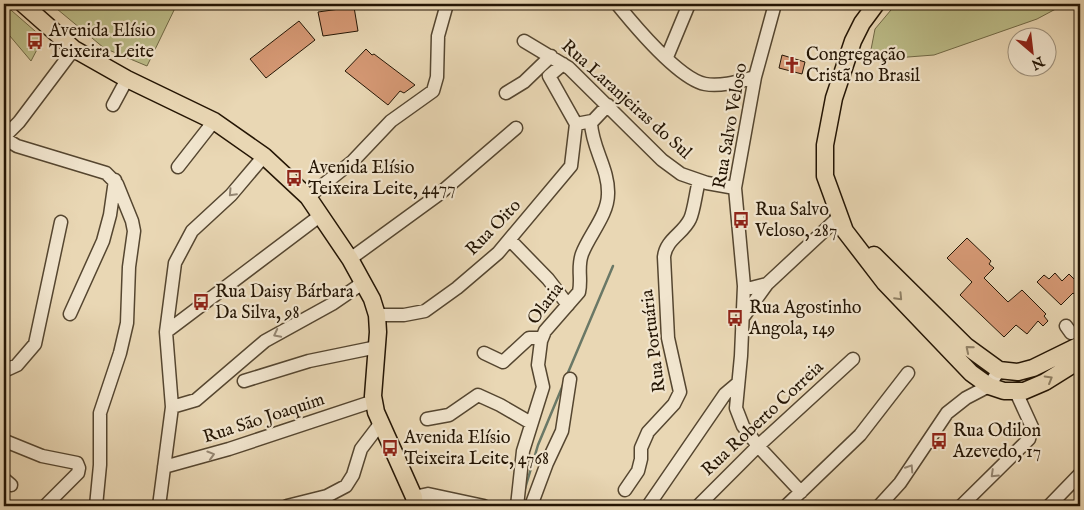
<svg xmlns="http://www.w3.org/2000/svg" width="1084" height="510" font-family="'IM FELL English',serif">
<rect width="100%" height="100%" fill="#e9d7b4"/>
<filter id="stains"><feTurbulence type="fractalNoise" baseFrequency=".004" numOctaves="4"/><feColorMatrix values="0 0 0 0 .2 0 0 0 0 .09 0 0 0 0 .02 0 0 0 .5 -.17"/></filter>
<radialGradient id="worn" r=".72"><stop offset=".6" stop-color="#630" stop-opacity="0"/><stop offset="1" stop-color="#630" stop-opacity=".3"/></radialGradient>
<!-- green -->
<path fill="#bcbd89" stroke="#706946" d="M4 4 43 38 31 61 4 29Z
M51 4H177L147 66 104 48Z
M896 4H1065L1037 19 934 55 869 60 875 29Z"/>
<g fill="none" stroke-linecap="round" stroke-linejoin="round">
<!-- stream -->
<path stroke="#6a7866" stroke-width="2.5" d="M567 375 613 266
M524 492 538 445 563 385"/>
</g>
<!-- building -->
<path fill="#d69975" stroke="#241504" d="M354 7 358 31 323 36 318 12Z
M299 21 315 40 266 78 250 59Z
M366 49 372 55 374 54 415 85 404 93 400 91 388 105 345 71Z
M782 55 805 62 802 74 779 68Z
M967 238 991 261 989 264 994 268 984 278 1008 302 1022 290 1046 314 1044 316 1048 321 1043 326 1038 321 1027 334 1016 325 1004 337 960 295 972 282 947 258Z
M1055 273 1062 281 1069 274 1080 285V299L1073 293 1061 305 1037 282 1044 275 1049 279Z"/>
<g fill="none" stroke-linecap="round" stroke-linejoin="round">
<!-- minor casing -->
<g stroke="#554630" stroke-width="15">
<path id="minor" d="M617 4C634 25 679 79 705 84 721 87 740 81 755 77
M775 4 755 77 735 188 744 286 741 356 736 408 743 426 758 446 801 492
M524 41 569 68 662 160 681 174 707 183 735 188
M667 57 689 4
M563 64 549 76 576 124
M506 93 524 82 551 56
M113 105 127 79
M4 137 19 122 74 49
M4 138 17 146 106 173 117 184 132 221 134 231 129 267 127 323 120 353 100 413V465L96 506
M178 167 214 121
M308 197 353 161 391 121 433 91 437 77 438 36 447 4
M510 240 548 279 568 305
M350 259 438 195 516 128
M744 286 751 288 767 284 840 216
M70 314 103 241 110 215 115 180
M377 315H404L425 311 457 288 498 253 571 166 576 124 592 121
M744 316 767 284
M1066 326 1071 333
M166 332 321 215
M484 353 503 362 529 338H542
M4 371 17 365 35 344 61 222
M244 381 309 361 377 347
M172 407 196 400 265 341 332 304 364 282
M427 419 449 415 478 395 500 405 531 423
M5 441 42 456 77 463 79 468 78 473 45 506
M164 467 229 449 374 401
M4 479 11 485
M625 490 638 471 641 459V448L648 432 674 404 680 392 668 338 664 257C666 239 683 234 690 219 694 211 696 191 699 181
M414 497 428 494 484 506
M159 506 172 407 166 332 175 263 192 231 231 195 264 156
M287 506 327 496 346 486 353 475 361 449 380 424
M517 506 523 451 543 387 538 365 541 341 545 331 579 292C582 279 577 267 582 254 589 235 608 215 608 194 609 169 592 148 591 123L608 105
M531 506 547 463 562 431 570 379
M648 506 725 394 738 383
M698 506 758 446 853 359
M786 506 860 435 908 373
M879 506 900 483 947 413 966 398 989 386 999 370
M961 506 1029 439 1032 427 1016 392
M1049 506 1080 474"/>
</g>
<!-- major casing -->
<g stroke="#241504" stroke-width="19">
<path id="major" d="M23 4 74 49 127 79 214 121 264 156 308 197 350 259 372 299 377 315 378 332 373 396 376 412 414 497 415 506
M876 4 862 23 853 41 834 98 825 145V176L845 231 885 283 971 373 989 386 1004 391H1024L1045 382 1080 360
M874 255 966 346 999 370 1018 372 1033 368 1080 345"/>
</g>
<!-- minor -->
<use href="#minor" stroke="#f1e5ce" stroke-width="12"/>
<!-- major -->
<use href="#major" stroke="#e9d7b4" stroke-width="16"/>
</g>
<!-- one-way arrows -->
<defs><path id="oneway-chevron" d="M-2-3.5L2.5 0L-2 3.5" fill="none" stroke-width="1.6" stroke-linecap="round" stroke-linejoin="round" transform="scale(1.25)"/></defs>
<g stroke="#958773">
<use href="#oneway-chevron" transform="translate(232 193) rotate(133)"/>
<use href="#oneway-chevron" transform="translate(277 334) rotate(153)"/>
<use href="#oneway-chevron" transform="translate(211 455) rotate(-17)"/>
<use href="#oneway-chevron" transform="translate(910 468) rotate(-57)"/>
<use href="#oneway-chevron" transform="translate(994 474) rotate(136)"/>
</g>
<g stroke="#908065">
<use href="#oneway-chevron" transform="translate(899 297) rotate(46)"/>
<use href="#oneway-chevron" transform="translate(969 349) rotate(-140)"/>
<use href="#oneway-chevron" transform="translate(1049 379) rotate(-30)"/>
</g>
<!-- icons -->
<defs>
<g id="bus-bare" transform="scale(1.35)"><path d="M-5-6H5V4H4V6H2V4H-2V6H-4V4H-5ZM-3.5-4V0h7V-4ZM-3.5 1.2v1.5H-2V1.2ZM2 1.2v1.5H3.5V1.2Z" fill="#8f2418" stroke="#f1e5ce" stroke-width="2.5" paint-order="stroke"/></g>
<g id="church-bare" transform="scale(1.35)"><path d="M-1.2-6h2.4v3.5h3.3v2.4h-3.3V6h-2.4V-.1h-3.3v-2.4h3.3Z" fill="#8f2418" stroke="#f1e5ce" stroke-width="2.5" paint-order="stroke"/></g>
</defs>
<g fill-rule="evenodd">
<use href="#bus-bare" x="35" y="41"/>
<use href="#church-bare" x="792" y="65"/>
<use href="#bus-bare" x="294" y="178"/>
<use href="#bus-bare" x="741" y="220"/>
<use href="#bus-bare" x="201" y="302"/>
<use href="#bus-bare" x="735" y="318"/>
<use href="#bus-bare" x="939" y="441"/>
<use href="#bus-bare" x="390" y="448"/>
</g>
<g text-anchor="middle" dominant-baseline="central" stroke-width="4.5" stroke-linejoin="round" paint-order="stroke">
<!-- poi labels -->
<g font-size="18" fill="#241504" stroke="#f1e5ce" text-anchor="start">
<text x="49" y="31">Avenida Elísio<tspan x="49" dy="21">Teixeira Leite</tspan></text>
<text x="806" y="55">Congregação<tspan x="806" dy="21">Cristã no Brasil</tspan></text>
<text x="308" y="168">Avenida Elísio<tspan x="308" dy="21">Teixeira Leite, 4477</tspan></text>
<text x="755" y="210">Rua Salvo<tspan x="755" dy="21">Veloso, 287</tspan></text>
<text x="215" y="292">Rua Daisy Bárbara<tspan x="215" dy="21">Da Silva, 98</tspan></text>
<text x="749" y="308">Rua Agostinho<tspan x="749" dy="21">Angola, 149</tspan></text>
<text x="953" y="431">Rua Odilon<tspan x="953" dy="21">Azevedo, 17</tspan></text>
<text x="404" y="438">Avenida Elísio<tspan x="404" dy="21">Teixeira Leite, 4768</tspan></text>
</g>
<!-- street labels -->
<g font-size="18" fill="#241504" stroke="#f1e5ce">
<text transform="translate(626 100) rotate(42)">Rua Laranjeiras do Sul</text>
<text transform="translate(731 126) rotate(-80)">Rua Salvo Veloso</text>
<text transform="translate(494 228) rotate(-46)">Rua Oito</text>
<text transform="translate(546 304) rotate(-53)">Olaria</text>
<text transform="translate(654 341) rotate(-97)">Rua Portuária</text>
<text transform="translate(264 419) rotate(-18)">Rua São Joaquim</text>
<text transform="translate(763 419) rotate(-43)">Rua Roberto Correia</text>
</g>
</g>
<!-- margin -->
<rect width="1084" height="510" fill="none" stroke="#e9d7b4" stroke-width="20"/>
<rect x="5" y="5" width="1074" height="500" fill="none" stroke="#241504" stroke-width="2.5"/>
<rect x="10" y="10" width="1064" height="490" fill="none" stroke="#241504"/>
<!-- north arrow -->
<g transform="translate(1032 52) rotate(152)"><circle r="24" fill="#f1e5ce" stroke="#9f927d"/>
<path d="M0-4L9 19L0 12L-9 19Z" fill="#8f2418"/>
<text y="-8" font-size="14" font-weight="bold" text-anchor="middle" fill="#241504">N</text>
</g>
<rect width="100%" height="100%" filter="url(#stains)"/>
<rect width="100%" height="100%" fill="url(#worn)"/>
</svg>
